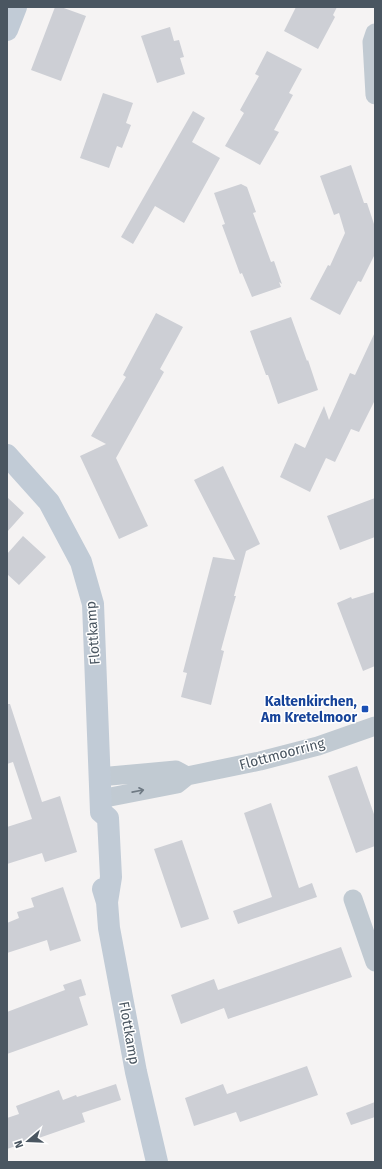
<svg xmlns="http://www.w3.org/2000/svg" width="382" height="1169" font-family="'Fira Sans',sans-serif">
<rect width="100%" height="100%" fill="#f5f3f3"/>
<!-- building -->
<path fill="#cdcfd5" d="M55 7H61L86 16 61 81 31 70Z
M296 7H337L333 15 335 17 318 49 284 31Z
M170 27 174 41 179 40 184 57 180 58 185 74 157 83 141 36Z
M267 51 302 69 289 93 293 95 274 130 279 132 260 165 225 146 244 113 240 110 259 76 255 74Z
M103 93 133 103 126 123 131 125 122 148 117 146 109 168 80 158Z
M193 111 205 118 192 142 220 158 184 223 155 206 133 244 121 237Z
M351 165 364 203H367L375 227V254L361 282 358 281 340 315 310 299 328 265 330 266 345 233 339 213 334 215 320 176Z
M241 184 247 187 256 212 253 213 271 262 274 261 282 284 279 282 281 287 252 297 242 273 240 274 222 225 225 224 214 193Z
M156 313 183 327 160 369 164 372 116 458 148 526 119 539 80 456 106 444 91 436 126 377 123 375Z
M291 317 307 361 308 360 318 390 278 404 268 375H266L250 331Z
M375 332V400L359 432 351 429 335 462 326 458 310 492 280 477 295 443 305 448 324 406 329 420 350 373 355 375Z
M223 466 260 544 246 551 234 596H236L233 606 221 650 224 651 211 705 181 697 187 673 183 672 213 557 235 560 194 480Z
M7 497 24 513 7 532Z
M375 498V537L340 550 327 516Z
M23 536 46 557 19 585 7 574V554Z
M375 592V666L363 671 337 603 351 597 352 599Z
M7 704H10L42 802 60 796 77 852 45 862 42 853 7 864V827L32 819 13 762 7 764Z
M357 766 375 817V846L356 853 328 776Z
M271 803 299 888 312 883 317 897 238 924 233 911 272 897 244 813Z
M182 840 209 919 181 928 154 849Z
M63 887 81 941 50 951 47 940 7 953V923L19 918 17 912 34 907 31 898Z
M341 947 352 977 228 1019 224 1008 181 1024 171 995 214 979 218 990Z
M81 979 86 995 79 997 88 1025 7 1054V1012L65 990 63 985Z
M307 1066 318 1095 240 1122 236 1112 194 1126 185 1098 223 1084 227 1094Z
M116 1084 121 1100 82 1113 85 1122 7 1149V1118L19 1114 16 1106 59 1090 63 1100 76 1095 77 1097Z
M375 1102V1117L351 1125 346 1113Z"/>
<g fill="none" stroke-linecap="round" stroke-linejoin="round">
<!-- street -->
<path stroke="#c1cad2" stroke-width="19" d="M375 33 372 42 375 95
M99 777 176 770 187 776
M100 799 177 784 187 776 260 761 318 746 375 726
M353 899 375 962"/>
<!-- secondary -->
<path stroke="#c1cbd6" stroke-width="22" d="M7 30 16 7
M7 455 49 502 81 562 93 604 101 812 108 818 111 877 107 902
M103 889 107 902 109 928 136 1072 157 1162"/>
</g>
<!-- one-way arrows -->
<defs><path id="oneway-shaft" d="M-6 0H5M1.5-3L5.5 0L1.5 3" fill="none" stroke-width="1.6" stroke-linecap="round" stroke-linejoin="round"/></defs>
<use stroke="#6e7983" href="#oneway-shaft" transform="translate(138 791) rotate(-11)"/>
<!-- markers -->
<rect fill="#1a4fb4" stroke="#fff" stroke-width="1.5" x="361" y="705" width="8" height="8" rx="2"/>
<g text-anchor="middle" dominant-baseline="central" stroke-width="3" stroke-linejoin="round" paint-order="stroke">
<!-- street labels -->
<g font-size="14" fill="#4a5661" stroke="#fff">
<text transform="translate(93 633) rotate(-94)">Flottkamp</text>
<text transform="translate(282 754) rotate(-15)">Flottmoorring</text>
<text transform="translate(129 1033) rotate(80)">Flottkamp</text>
</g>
<!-- transit labels -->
<g font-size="14" font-weight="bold" fill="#164399" stroke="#fff" text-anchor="end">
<text x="357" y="701">Kaltenkirchen,<tspan x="357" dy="16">Am Kretelmoor</tspan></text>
</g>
</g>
<!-- border -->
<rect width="382" height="1169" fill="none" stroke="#4a5661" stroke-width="16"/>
<!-- north arrow -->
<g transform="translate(28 1141) rotate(251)" stroke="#ffffff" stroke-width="3" paint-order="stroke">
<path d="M0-3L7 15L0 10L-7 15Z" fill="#4a5661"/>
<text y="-6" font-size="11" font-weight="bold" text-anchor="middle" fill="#4a5661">N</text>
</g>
</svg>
